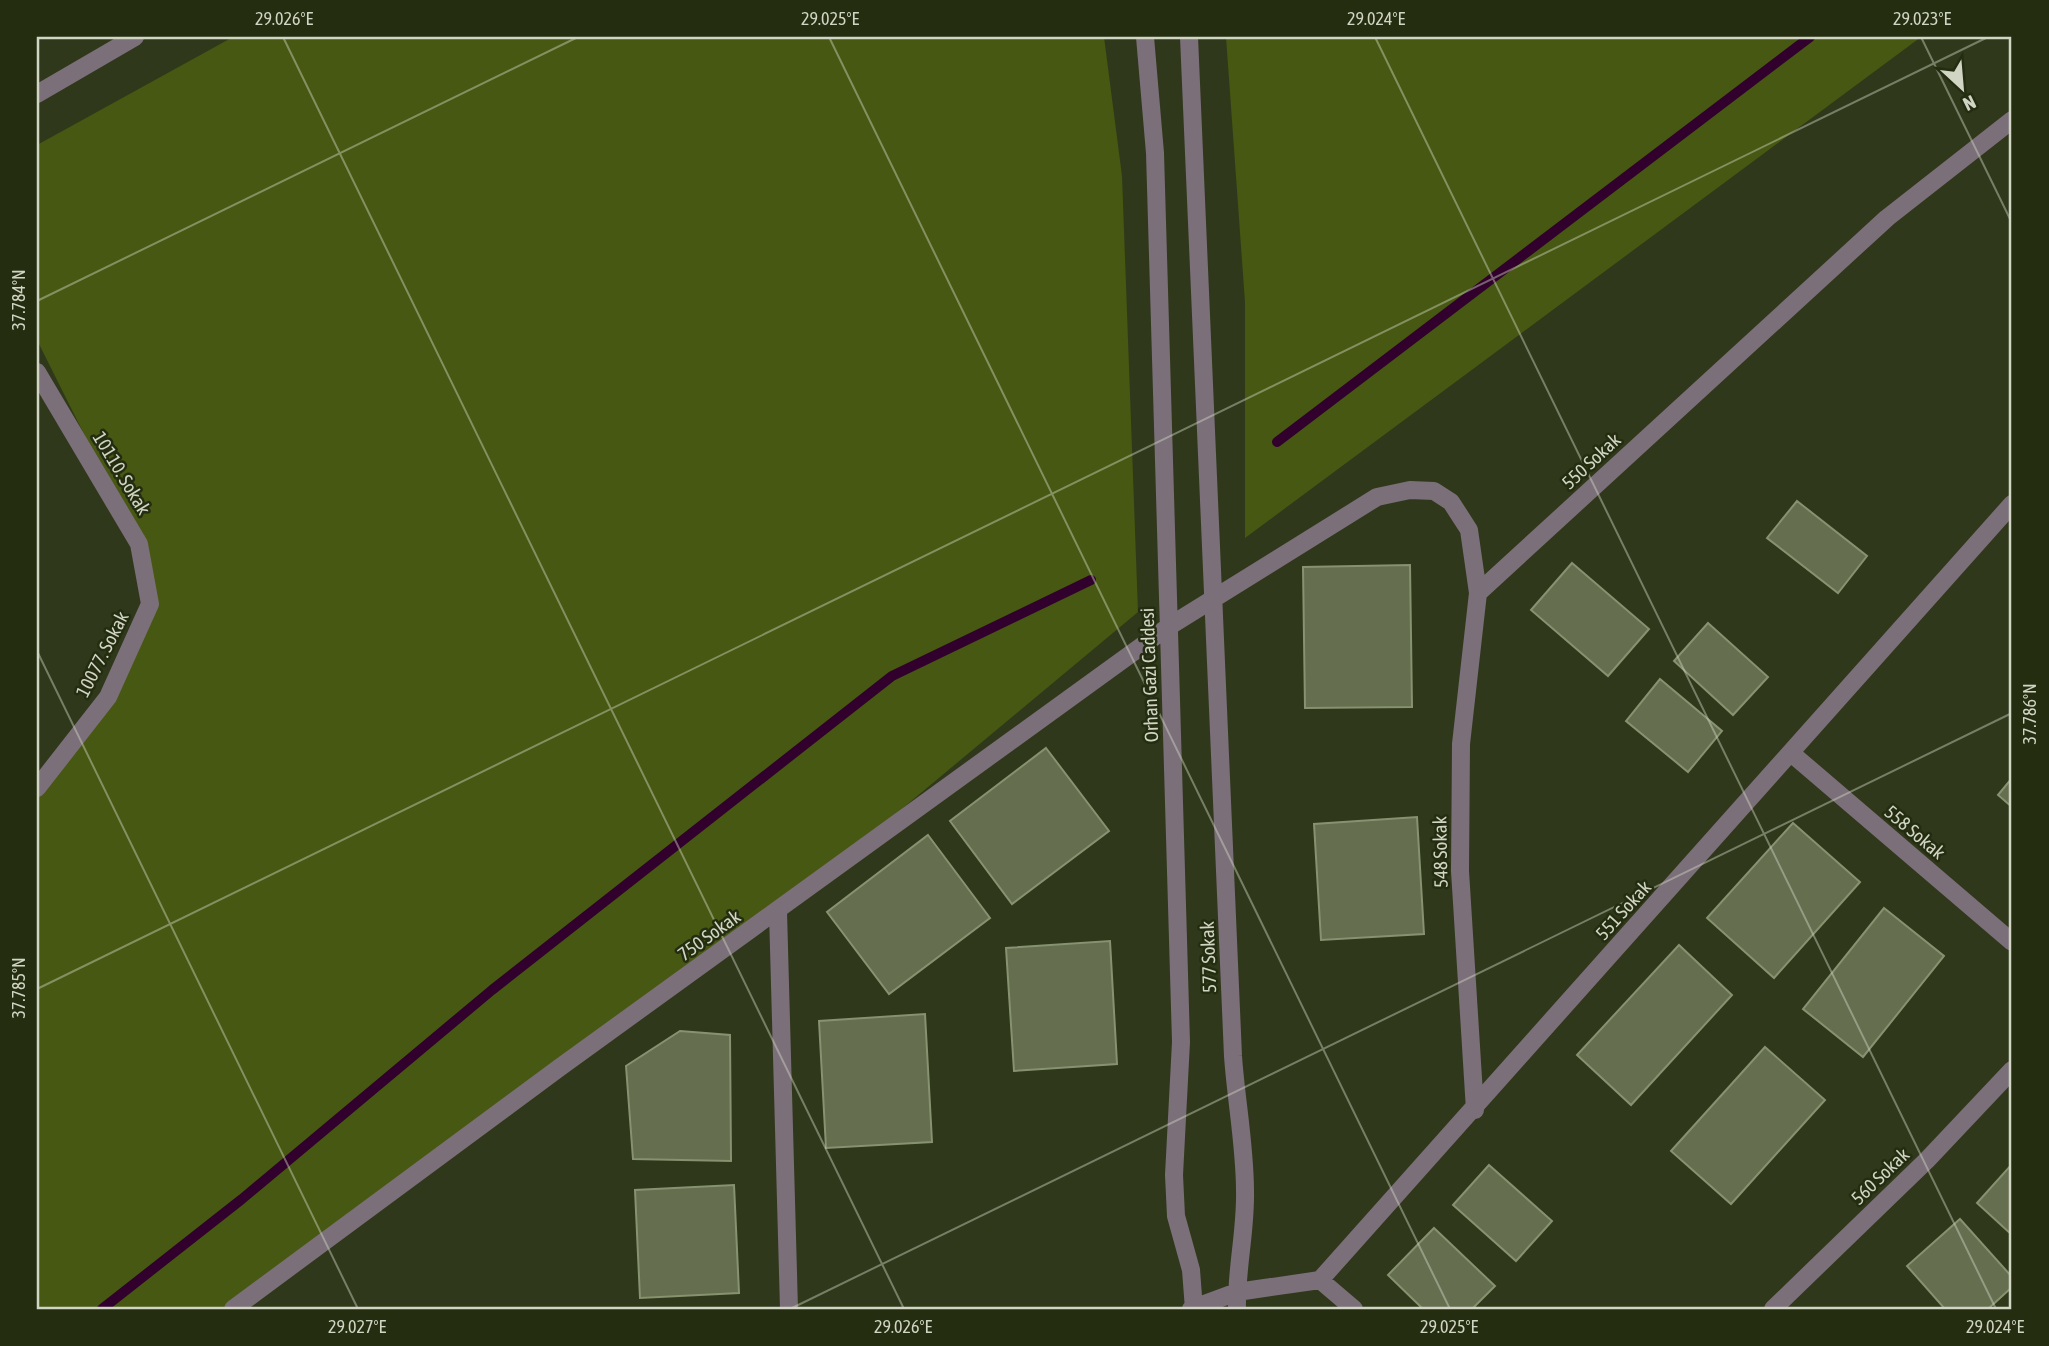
<svg xmlns="http://www.w3.org/2000/svg" width="2049" height="1346" font-family="'Asap Condensed',sans-serif">
<rect width="100%" height="100%" fill="#2f381b"/>
<!-- green -->
<path fill="#475812" d="M233 37H1104L1122 176 1138 612 778 912 233 1309H37V788L108 697 150 604 139 544 37 340V145Z
M1226 37H1921L1245 538V302Z"/>
<g fill="none" stroke-linecap="round" stroke-linejoin="round">
<!-- stream -->
<path stroke="#31002c" stroke-width="10" d="M1277 442 1810 37
M102 1309 242 1199 492 990 892 676 1091 580"/>
</g>
<!-- building -->
<path fill="#656e4f" stroke="#879271" stroke-width="2" d="M1797 501 1867 556 1838 593 1767 538Z
M1572 563 1649 629 1608 676 1531 610Z
M1410 565 1412 707 1305 708 1303 567Z
M1708 623 1768 677 1733 715 1674 661Z
M1660 679 1722 731 1688 772 1626 721Z
M1046 748 1109 831 1012 904 950 821Z
M2012 778V807L1998 795Z
M1417 817 1424 934 1321 940 1314 824Z
M1793 823 1860 882 1774 978 1707 918Z
M928 835 990 918 889 994 827 912Z
M1884 908 1944 956 1863 1057 1803 1009Z
M1110 941 1117 1064 1014 1071 1006 948Z
M1679 945 1732 995 1631 1105 1577 1055Z
M925 1014 932 1142 826 1148 819 1021Z
M680 1031 730 1035 731 1161 633 1159 626 1066Z
M1765 1047 1825 1100 1731 1204 1671 1151Z
M2012 1164V1235L1977 1203Z
M1489 1165 1552 1221 1516 1261 1453 1205Z
M734 1185 739 1293 640 1298 635 1190Z
M1960 1219 2012 1277V1287L1988 1309H1945L1907 1266Z
M1434 1228 1495 1286 1472 1309H1423L1388 1275Z"/>
<g fill="none" stroke-linecap="round" stroke-linejoin="round">
<!-- minor -->
<path stroke="#7b6f79" stroke-width="18" d="M1145 37 1155 153 1181 1042 1174 1175 1176 1216 1191 1270 1194 1309
M1189 37 1233 1056C1236 1100 1245 1146 1245 1191 1246 1231 1236 1269 1237 1309
M37 94 135 37
M37 372 139 544 150 604 108 697 37 788
M1478 593 1887 218 2012 120
M1791 753 2012 942
M778 912 789 1309
M1320 1280 1354 1309
M233 1309 559 1068 1168 627 1377 497 1410 490 1434 491 1451 502 1469 530 1478 593 1461 744 1460 871 1475 1110
M1191 1309 1237 1292 1320 1280 2012 504
M1773 1309 1927 1160 2012 1070"/>
</g>
<!-- ticks -->
<path fill="none" stroke="#d0d5c4" stroke-width="2" stroke-opacity="0.45" d="M283 37 904 1309M829 37 1450 1309M1375 37 1996 1309M1921 37 2012 223M37 301 578 37M37 651 358 1309M37 989 1988 37M790 1309 2012 713"/>
<g text-anchor="middle" dominant-baseline="central" stroke-width="5" stroke-linejoin="round" paint-order="stroke">
<!-- street labels -->
<g font-size="19" fill="#d0d5c4" stroke="#252d11">
<text transform="translate(1591 461) rotate(-43)">550 Sokak</text>
<text transform="translate(122 473) rotate(59)">10110. Sokak</text>
<text transform="translate(102 654) rotate(-63)">10077. Sokak</text>
<text transform="translate(1149 675) rotate(-92)">Orhan Gazi Caddesi</text>
<text transform="translate(1915 832) rotate(40)">558 Sokak</text>
<text transform="translate(1440 852) rotate(-91)">548 Sokak</text>
<text transform="translate(1623 910) rotate(-48)">551 Sokak</text>
<text transform="translate(709 935) rotate(-36)">750 Sokak</text>
<text transform="translate(1208 957) rotate(-92)">577 Sokak</text>
<text transform="translate(1880 1176) rotate(-44)">560 Sokak</text>
</g>
</g>
<!-- border -->
<rect width="2049" height="1346" fill="none" stroke="#252d11" stroke-width="77"/>
<!-- north arrow -->
<g transform="translate(1962 88) rotate(154)" stroke="#252d11" stroke-width="5" paint-order="stroke">
<path d="M0-5L12 26L0 18L-12 26Z" fill="#d0d5c4"/>
<text y="-10" font-size="19" font-weight="bold" text-anchor="middle" fill="#d0d5c4">N</text>
</g>
<rect x="38" y="38" width="1972" height="1270" fill="none" stroke="#d0d5c4" stroke-width="2.5"/>
<g font-size="18" text-anchor="middle" fill="#d0d5c4">
<text x="284" y="25">29.026°E</text>
<text x="830" y="25">29.025°E</text>
<text x="1376" y="25">29.024°E</text>
<text x="1922" y="25">29.023°E</text>
<text transform="translate(19 300) rotate(-90)" y="6">37.784°N</text>
<text transform="translate(2030 714) rotate(-90)" y="6">37.786°N</text>
<text transform="translate(19 988) rotate(-90)" y="6">37.785°N</text>
<text x="357" y="1333">29.027°E</text>
<text x="903" y="1333">29.026°E</text>
<text x="1449" y="1333">29.025°E</text>
<text x="1995" y="1333">29.024°E</text>
</g>
</svg>
